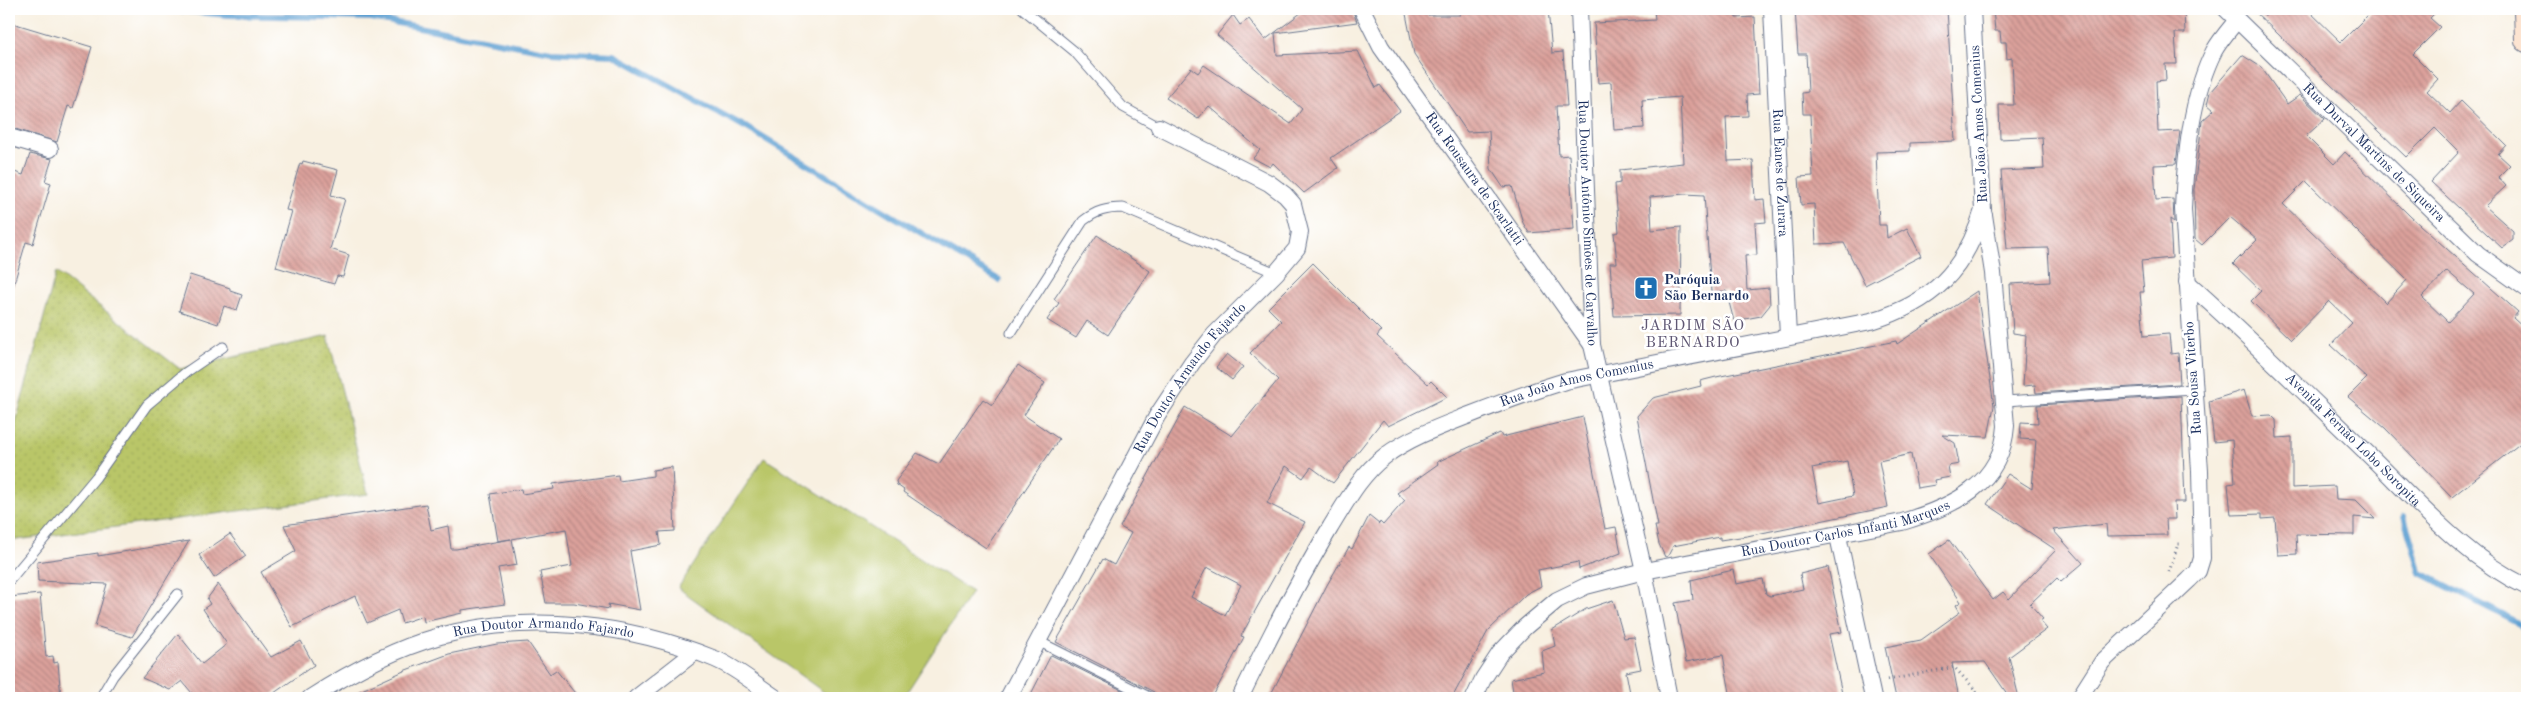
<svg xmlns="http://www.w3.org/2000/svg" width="2536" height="707" font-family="'Old Standard TT',serif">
<defs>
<pattern id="park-dots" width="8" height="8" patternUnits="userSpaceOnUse" patternTransform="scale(1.25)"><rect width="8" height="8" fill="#b9c668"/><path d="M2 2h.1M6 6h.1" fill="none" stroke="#9eaa5d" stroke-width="1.8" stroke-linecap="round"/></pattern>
<pattern id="building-back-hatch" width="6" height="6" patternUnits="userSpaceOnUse" patternTransform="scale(1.25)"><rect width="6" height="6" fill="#dca19b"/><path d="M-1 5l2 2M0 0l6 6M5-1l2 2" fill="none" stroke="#b28482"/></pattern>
</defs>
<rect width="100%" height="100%" fill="#fff"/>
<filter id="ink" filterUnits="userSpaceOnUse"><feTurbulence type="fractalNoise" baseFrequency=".02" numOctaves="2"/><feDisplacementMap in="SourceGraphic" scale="10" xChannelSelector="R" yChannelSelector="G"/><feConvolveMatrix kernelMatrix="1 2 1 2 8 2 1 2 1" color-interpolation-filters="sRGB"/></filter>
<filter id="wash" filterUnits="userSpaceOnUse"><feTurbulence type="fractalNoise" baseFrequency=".0096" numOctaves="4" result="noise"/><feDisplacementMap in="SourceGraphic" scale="20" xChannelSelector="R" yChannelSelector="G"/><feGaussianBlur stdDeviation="1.12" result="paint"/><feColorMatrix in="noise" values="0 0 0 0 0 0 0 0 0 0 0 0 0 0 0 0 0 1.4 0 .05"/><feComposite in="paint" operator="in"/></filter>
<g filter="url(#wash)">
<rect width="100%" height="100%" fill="#f8f0e1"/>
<!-- park -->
<path fill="url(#park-dots)" stroke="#6a7a63" d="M56 272 180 369 328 336 368 494 9 541V448Z"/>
<!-- pitch -->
<path fill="#b9c668" stroke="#6a7a63" d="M764 458 972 592 903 698H832L678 588Z"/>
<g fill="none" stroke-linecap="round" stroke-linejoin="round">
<!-- stream -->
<path stroke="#5fa0d2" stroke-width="6" d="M164 9 228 15 371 18 551 52 614 55 747 128 999 280
M2404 517 2421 573 2516 622 2527 632
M2526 698 2527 697"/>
</g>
<g id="blocks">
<!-- building -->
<path fill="url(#building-back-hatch)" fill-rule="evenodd" d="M1306 9H1352L1357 22 1275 33 1277 55 1358 51 1376 88 1380 85 1400 111 1331 158 1338 168 1304 193 1273 163 1270 167 1253 158 1260 150 1209 106 1198 119 1166 98 1191 68 1198 73 1204 65 1291 124 1302 109 1217 35 1233 15 1240 25 1249 19 1265 40Z
M1405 9H1427L1428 15H1460V9H1548L1552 53 1563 52 1567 106H1556L1559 156 1569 155 1574 229 1529 233 1523 223 1512 186 1503 187 1491 169 1489 131 1467 132 1414 54Z
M1654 9H1735L1736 18 1755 17 1759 94 1747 95 1748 116 1726 117 1728 161 1753 160 1755 200 1764 199 1766 222 1755 223 1757 255 1745 256 1747 290 1769 288 1770 305 1761 316 1734 321 1726 291 1711 292 1704 195 1685 194 1650 197 1652 230 1681 227 1680 315 1614 316 1610 263H1617L1614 233 1619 232 1615 184 1620 183V170L1683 163 1680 97 1642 100 1644 128 1614 130 1611 82 1598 83 1594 23 1655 20Z
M1795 9H1947L1955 141 1910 143V151L1876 152 1879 225H1886L1887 238 1907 228 1921 256 1865 285 1844 243 1816 244 1814 204 1801 205 1799 177 1813 176 1810 114H1803L1802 93 1808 92 1806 54H1798Z
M1993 9H2184L2185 33H2175L2177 64H2165L2166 80 2156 81 2158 132 2180 131 2176 164 2154 165 2156 200 2173 199 2174 222 2170 219 2172 258 2141 261 2144 292H2140L2144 336 2169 334 2171 354 2178 353 2180 384 2036 393 2035 385 2023 386 2026 335 2013 333 2010 284 2050 282 2048 248 2007 249 2001 171 2044 169 2042 137 2000 139 1999 105H2014L2012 58 2007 59 2006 42H2001L2000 31H1995Z
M2252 9H2307L2341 42 2374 9H2439L2430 18 2440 27 2413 54 2438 79 2427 91 2450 113 2461 101 2506 145 2498 154 2510 165 2498 177 2506 186 2485 206 2513 231V240L2502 248 2431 182 2459 152 2435 128 2406 157Z
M9 22 92 47 73 108 68 106 57 142 9 127Z
M2242 55 2261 67 2287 104 2300 95 2325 119 2306 136 2334 164 2345 152 2411 217 2518 312 2513 318 2527 331V438L2452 497 2385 428 2348 397 2367 378 2331 345 2352 323 2329 301 2291 340 2251 301 2261 291 2233 264 2257 240 2230 217 2202 245 2195 239 2194 190 2202 121 2214 110 2207 104 2210 92ZM2306 181 2407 280 2386 303 2283 204ZM2447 271 2474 294 2448 322 2422 297Z
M30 154 52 159 45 181 51 183 33 244 26 242 13 287 9 286V170L23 175Z
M303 161 338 170 331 195 345 199 330 249 349 255 343 277 337 276 334 284 276 267 292 211 286 210 300 163 302 164Z
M1097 235 1150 271 1108 335 1087 321 1076 338 1047 320 1059 303 1054 299Z
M1313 263 1381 331 1377 336 1428 384 1431 381 1447 397 1388 426 1383 420 1333 483 1311 467 1303 478 1286 466 1267 503 1305 522 1241 636 1244 637 1212 698H1157L1154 692 1056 642 1103 559 1114 565 1131 533 1120 527 1185 407 1232 436 1278 380 1250 353 1281 321 1268 308ZM1207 567 1241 585 1225 615 1191 597Z
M190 275 230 288V291L242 295 237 310 224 306 218 324 179 311Z
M1977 291 1994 406 1988 437 1942 435 1955 443 1959 464 1948 466 1950 477 1934 480 1935 485 1917 488 1911 454 1879 461 1888 507 1747 536 1720 540V537L1673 546 1668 556 1665 557 1659 544 1655 526H1658L1637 416 1653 398 1701 386 1700 381 1716 377 1896 341 1897 344ZM1847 461 1853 496 1819 503 1812 468Z
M1227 354 1243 367 1232 380 1216 367Z
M1018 365 1045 383 1024 415 1059 439 986 548 903 492 904 490 897 485 896 481 917 453 939 464 983 399 992 405Z
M2244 390 2252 416 2271 415 2276 420 2277 438 2292 437V488L2335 486 2336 499 2356 500 2375 519 2354 517V535L2296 534 2297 554 2278 555 2275 518 2262 519V514L2231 515 2228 484 2235 483 2232 440 2214 442 2209 401Z
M2181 396 2185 502H2174L2175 519H2166L2167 535 2107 536 2106 524 2053 530 2083 563 2061 582 2057 578 2030 604 2043 619 2040 621 2047 629 2009 657 2019 698H2010L1985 662 1952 663 1959 698H1896L1885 647 1921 640 1960 612 1956 605 1961 602 1929 554 1949 540 1993 600 2003 592 2009 599 2056 550 1987 504 2008 474 2032 489 2036 440 2020 439 2021 422 2038 423 2037 405Z
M1583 417 1605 529 1616 527 1621 553 1579 569 1578 562 1538 570 1541 586 1526 594 1488 631 1452 698H1269L1327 585 1349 547 1352 549 1369 516 1379 524 1380 522 1383 525 1405 500 1397 493 1438 464 1437 462 1500 433 1502 437Z
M672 467 675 531 659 532 661 545 630 551 640 610 608 604 609 609 574 603H546L540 572 572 566 566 529 512 539 517 565 498 568 505 604 462 610V613L424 622 423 616 402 623 398 610 367 623 355 596 292 627 261 572 296 551 284 525 426 504 431 530 448 526 451 549H456L511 539 498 541 490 494 521 489 522 494 554 489 553 484 618 475 619 481 653 476V470Z
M230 534 246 556 214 578 199 555Z
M189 541 132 637 95 626 107 584 38 581 37 562 98 553V556Z
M1828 567 1842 632 1829 634 1843 698H1731L1723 655 1686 662 1675 603 1693 600 1691 580 1733 570 1736 584 1763 579 1766 594 1770 596 1803 589 1800 574Z
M218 584 271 657 301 641 314 665 267 698H196L182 681 170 690 142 678 178 634 202 664 227 644 203 609 210 604 207 599Z
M40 594 46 657 53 656 54 663 58 662 61 698H9V597Z
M1613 600 1624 638 1634 637 1641 669 1626 672 1631 698H1514L1511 679 1544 672 1542 651 1555 646 1552 630 1586 609Z
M528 642 550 674 556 670 579 698H344L406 670 449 654 497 644Z
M1051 655 1138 698H1029Z"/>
</g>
</g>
<g filter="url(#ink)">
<use href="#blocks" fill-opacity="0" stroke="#68738c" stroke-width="1"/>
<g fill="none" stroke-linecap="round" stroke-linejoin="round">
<!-- service casing -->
<g stroke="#68738c" stroke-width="11">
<path id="service" d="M1023 9 1074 51 1123 107 1159 127
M1011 333 1083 221C1096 211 1106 208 1123 208L1276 273
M2005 401 2193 389
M9 581 96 477 147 405 185 373 223 347
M1038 641 1151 698
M100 698 113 676 178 594"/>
</g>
<!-- minor casing -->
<g stroke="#68738c" stroke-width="18">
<g id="minor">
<path id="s1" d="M1362 9 1381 47 1592 345"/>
<path id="s2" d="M1579 9 1592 345 1644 571 1669 698"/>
<path id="s3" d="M1772 9 1788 336"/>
<path id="s4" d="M2226 9 2478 254 2527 289"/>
<path d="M9 137 50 149"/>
<path id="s5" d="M2187 282C2248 336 2305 393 2363 449 2414 498 2462 556 2527 587"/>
<path d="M1838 536 1873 698"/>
<path id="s6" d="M310 698C349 673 394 649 440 636 529 612 630 624 715 659 737 668 756 685 776 698"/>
<path d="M636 698 695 652"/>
<path id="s7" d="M1008 698 1157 416 1192 363 1214 335 1276 273 1297 248 1300 232 1293 204 1285 195 1269 183 1159 127"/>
<path id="s8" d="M1240 698C1268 640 1297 583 1330 528 1346 502 1361 474 1385 456 1409 438 1439 427 1467 416 1500 403 1532 391 1566 381L1871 321C1932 303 1965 271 1983 210L1972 9"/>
<path id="s9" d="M1474 698 1483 679 1500 653 1525 627 1557 600 1586 586 1644 571 1902 522C1952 507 2002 485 2006 426L1993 273 1984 215"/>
<path d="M2079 698 2102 662 2189 580 2198 571 2202 558 2200 471 2183 209C2185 159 2191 96 2214 51 2220 40 2229 30 2237 20"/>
</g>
</g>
<!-- secondary casing -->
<g stroke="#68738c" stroke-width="26">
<path id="secondary" d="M2526 9 2527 40"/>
</g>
<!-- path -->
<path stroke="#68738c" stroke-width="3" stroke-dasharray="1 4" stroke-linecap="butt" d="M2261 19 2271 9
M2169 572 2178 544H2183
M1888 680 1954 667 1983 698"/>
<!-- service -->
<use href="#service" stroke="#fff" stroke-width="9"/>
<!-- minor -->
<use href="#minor" stroke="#fff" stroke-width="16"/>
<!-- secondary -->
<use href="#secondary" stroke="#fde4d1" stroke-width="24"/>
</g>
</g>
<!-- icons -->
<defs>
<g id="church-square" transform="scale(1.25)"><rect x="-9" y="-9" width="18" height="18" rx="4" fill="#1f6fb2" stroke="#fff"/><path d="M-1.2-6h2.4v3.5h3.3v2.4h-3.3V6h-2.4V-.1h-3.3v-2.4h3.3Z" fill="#fff"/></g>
</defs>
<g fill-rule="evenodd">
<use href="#church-square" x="1646" y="288"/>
</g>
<g text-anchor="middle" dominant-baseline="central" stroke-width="5" stroke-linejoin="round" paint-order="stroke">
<!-- street labels -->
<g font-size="14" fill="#1b2f5e" stroke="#fff">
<text transform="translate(1979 124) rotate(-93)">Rua João Amos Comenius</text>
<text stroke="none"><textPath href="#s4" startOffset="206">Rua Durval Martins de Siqueira</textPath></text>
<text stroke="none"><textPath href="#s3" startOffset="164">Rua Eanes de Zurara</textPath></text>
<text stroke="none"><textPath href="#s1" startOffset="204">Rua Rousaura de Scarlatti</textPath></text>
<text stroke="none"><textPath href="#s2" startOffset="214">Rua Doutor Antônio Simões de Carvalho</textPath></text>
<text transform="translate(2193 378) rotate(-94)">Rua Sousa Viterbo</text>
<text stroke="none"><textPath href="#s7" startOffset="369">Rua Doutor Armando Fajardo</textPath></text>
<text stroke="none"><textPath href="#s8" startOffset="490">Rua João Amos Comenius</textPath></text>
<text stroke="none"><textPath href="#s5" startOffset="229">Avenida Fernão Lobo Soropita</textPath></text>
<text stroke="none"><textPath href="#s9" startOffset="428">Rua Doutor Carlos Infanti Marques</textPath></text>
<text stroke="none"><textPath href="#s6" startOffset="249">Rua Doutor Armando Fajardo</textPath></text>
</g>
<!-- poi labels -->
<g font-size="14" font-weight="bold" fill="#1b2f5e" stroke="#fff" text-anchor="start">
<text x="1664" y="280">Paróquia<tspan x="1664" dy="16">São Bernardo</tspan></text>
</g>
<!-- neighbourhood labels -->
<g font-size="15" letter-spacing="1" fill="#5f5773" stroke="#fff">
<text x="1693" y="326">JARDIM SÃO<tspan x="1693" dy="17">BERNARDO</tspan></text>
</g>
</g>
<!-- margin -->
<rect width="2536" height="707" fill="none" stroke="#fff" stroke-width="30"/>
</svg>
